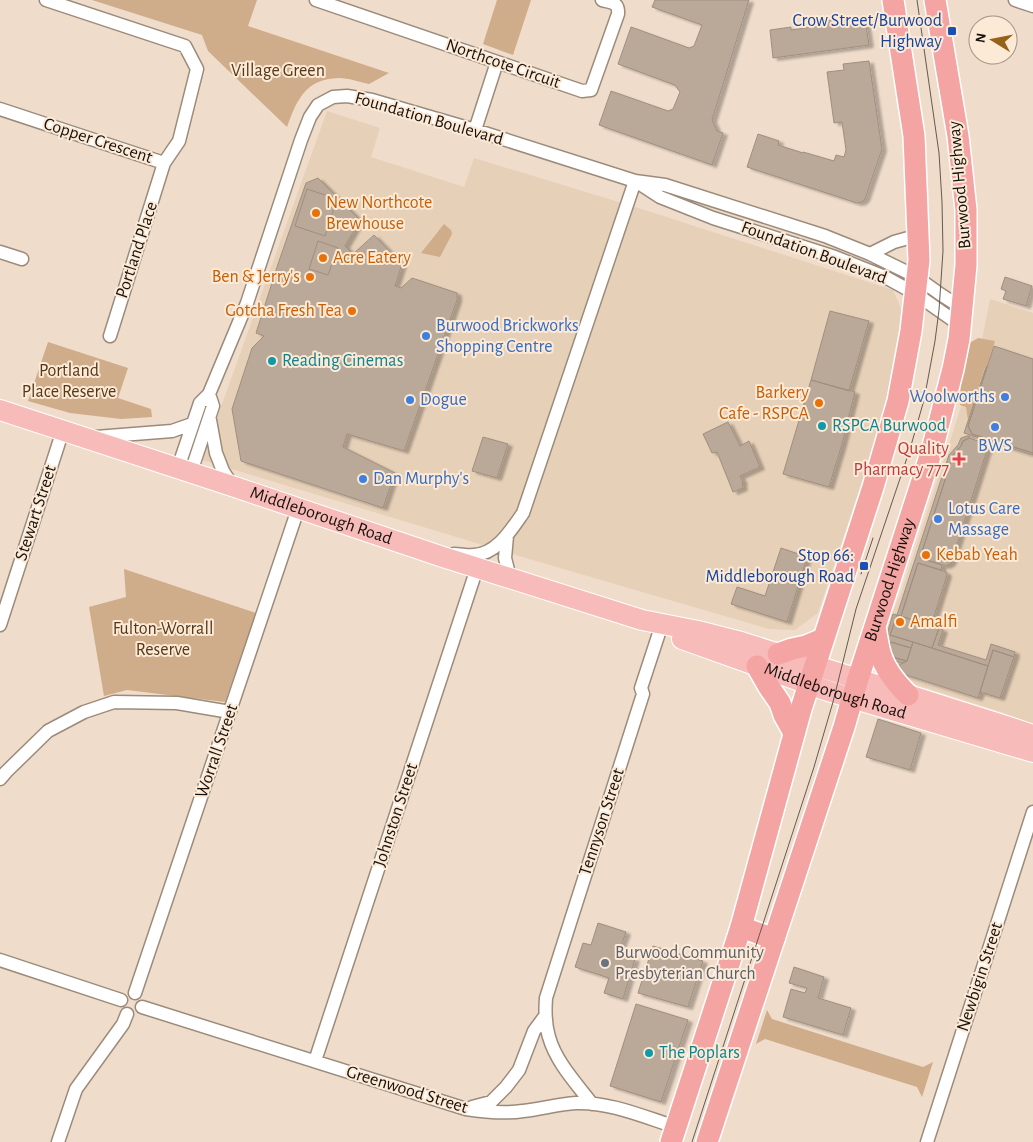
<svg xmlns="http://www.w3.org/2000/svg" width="1033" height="1142" font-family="'Alegreya Sans',sans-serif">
<defs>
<filter id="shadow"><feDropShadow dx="4.5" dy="2.5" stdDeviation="1" flood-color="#0004"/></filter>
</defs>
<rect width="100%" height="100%" fill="#efdcca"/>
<!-- built -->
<path fill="#e7d0b8" d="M327 111 380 128 371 157 464 187 474 158 648 211 893 290 901 308 898 342 888 394 865 473 818 613 795 630 769 629 529 559 202 460Z
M990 299 1033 313V724L1001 712 902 680 884 638 892 613 901 593 953 432 982 339Z"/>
<!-- green -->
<path fill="#cfac8a" d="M92 0H257L248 26 389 73 369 84C360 82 348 78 339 78 305 79 297 100 287 127L208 51 202 35Z
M497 0H531L513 55 483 44Z
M444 224 451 230 452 234 440 257 421 253Z
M978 338 995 341 987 367H985L968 420 966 407 960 405 961 379 968 344Z
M48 342 128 368 118 398 151 409 152 417 121 419 70 413 28 401Z
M124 569 256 613 225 702 127 690 104 696 89 607 126 597Z
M767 1010 772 1019 923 1067 933 1062 922 1097 917 1087 765 1039 756 1044Z"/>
<!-- building -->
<path fill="#baa998" stroke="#a08f7f" filter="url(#shadow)" d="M655 0H749L712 120 717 131 723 133 712 165 599 125 611 91 668 111 673 109 680 92 675 85 618 64 631 27 689 48 694 46 702 25 652 7Z
M852 17V20L865 19 869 45 773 58 770 30 791 27V30L819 26 818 22Z
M869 61 882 149 865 199 862 202 857 203 747 167 758 134 779 141 778 145 803 153V152L834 161 836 155 844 157 846 150 842 122 834 123 827 72 844 70 843 64Z
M318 178 360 220 345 246 353 254 374 235 402 264 395 286 401 288 412 278 457 293V300L404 451 347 434 343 447 395 473 383 508 241 461 232 409 252 348 264 336 256 333 278 264 306 183Z
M307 189 337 199 325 236 295 226Z
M318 241 338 248 328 275 309 269Z
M1005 277 1032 286 1026 306 1003 299 1006 291 1001 289Z
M830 311 869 321 849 391 811 380Z
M994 346 1033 359V453L972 434 968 426Z
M986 367H987L968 426 972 434 1033 453V455L964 433Z
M811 380 855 392 842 444 829 487 783 474Z
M728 422 740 446 749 441 760 467 740 476 743 482 742 483 743 488 733 492 717 452 712 453 703 434Z
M967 436H970L969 438 963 441 961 446 953 455 920 558 942 565 941 570 918 563 901 616 897 615 949 455 958 445 961 438Z
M483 437 508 444 497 478 472 471Z
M969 438 987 444 988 447 951 563 946 566 920 558 953 455 961 446 963 441Z
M781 548 807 557 787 622 731 604 737 587 765 596Z
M918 563 946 572 947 575 931 626 901 616Z
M893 614 897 615 890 635 913 642 911 648 891 642 889 648 895 658 907 661 902 663 892 660 885 648 888 640 887 634Z
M897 615 939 628 932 648 890 635Z
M939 628 943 630 938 645 986 660 991 644 1015 652 1014 657 993 650 988 666 932 648Z
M891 642 911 648 907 661 895 658 889 648Z
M913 642 988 666 978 698 903 674 899 665 907 661Z
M993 650 1014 657 1000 698 980 692Z
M878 719 921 733 910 770 866 757Z
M598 923 626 932 618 955 635 959 623 999 604 993 609 978 575 967 583 943 591 945Z
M653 946 703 961 688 1007 638 993Z
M794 967 824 977 818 998 851 1008 843 1035 783 1017 791 989 805 993 807 988 789 983Z
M636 1004 688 1020 661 1102 610 1086Z"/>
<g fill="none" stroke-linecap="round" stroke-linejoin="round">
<!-- minor casing -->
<g stroke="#9c8b7b" stroke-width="15">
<path id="minor" d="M316 0 582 91 591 90 618 14C619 2 612 3 602 0
M1015 0 1033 6
M0 109 164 163 179 141 197 69 185 46 46 0
M475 130 497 62
M637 182 660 197 713 218 835 257 885 277 916 294 960 325
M0 252 22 259
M870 254 894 242 919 235
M110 336 164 163
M210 420 216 453 223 471 232 485
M96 437 172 431 192 424
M178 468 200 403 209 394 247 303 301 140 310 117 318 105 333 97 347 96 372 100 475 130 635 181 665 185 825 236 870 254 915 276 940 294 962 308
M191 472 213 406 209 394
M507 536 505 558 510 578
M454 554C461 554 468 556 474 555 497 554 511 530 523 513L635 181
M0 625 63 430
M0 779 6 772 48 731 84 712 114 702 177 703 230 712
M0 960 121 1000
M135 993 298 509
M142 1007 466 1109C485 1112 504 1114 523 1111 541 1109 558 1104 576 1103 611 1102 644 1117 676 1127
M315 1061 477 568
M592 1104C576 1083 556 1062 549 1037 545 1024 545 1011 546 998L643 694 641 688 660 630
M472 1107 491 1102 506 1087 519 1070 534 1031 545 1016
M58 1142 76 1089 123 1024 127 1014
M927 1142 1033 812"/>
</g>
<!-- primary casing -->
<g stroke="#fff" stroke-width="22">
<g id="primary">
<path id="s1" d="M0 410 232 486 443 557 642 620 698 631 741 642 1006 726 1033 735"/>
<path id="s2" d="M682 639 828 691 1033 752"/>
</g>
</g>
<!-- trunk casing -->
<g stroke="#fff" stroke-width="24">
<g id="trunk">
<path d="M875 628C877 637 878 647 881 656 886 671 897 684 908 695"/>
<path d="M778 654 792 649 806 646 823 639"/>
<path d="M757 666 769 687 780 703 784 715 794 733"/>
<path d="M741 927 774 939"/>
<path d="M671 1142 741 927 801 709 873 487 898 401 911 331 919 260 914 136 893 0"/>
<path id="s3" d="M707 1142 844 727 858 679 932 450 953 369 959 339 966 265V210L958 136 935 0"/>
</g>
</g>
<!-- minor -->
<use href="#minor" stroke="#fff" stroke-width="12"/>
<!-- primary -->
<use href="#primary" stroke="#f7bbba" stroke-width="20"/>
<!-- trunk -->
<use href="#trunk" stroke="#f4a4a3" stroke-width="21"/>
<!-- tram -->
<path stroke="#645a50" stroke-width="1" d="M861 574 873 538
M692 1142 814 767 833 702 856 609 910 449 924 400 935 341 939 310 943 251 942 202 939 153 917 0"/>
</g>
<!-- markers -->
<g fill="#1a4fb4" stroke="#fcead7" stroke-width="2">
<rect x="947" y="26" width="10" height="10" rx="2.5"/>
<rect x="859" y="561" width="10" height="10" rx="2.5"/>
</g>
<g fill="#e8710a" stroke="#fcead7" stroke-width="2">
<circle cx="316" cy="213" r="5"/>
<circle cx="323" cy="258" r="5"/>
<circle cx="310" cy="277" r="5"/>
<circle cx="352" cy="311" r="5"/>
<circle cx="819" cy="403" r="5"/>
<circle cx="926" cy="555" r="5"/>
<circle cx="900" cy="622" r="5"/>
</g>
<g fill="#3f7fe0" stroke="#fcead7" stroke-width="2">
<circle cx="426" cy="336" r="5"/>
<circle cx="1005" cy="397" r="5"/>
<circle cx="410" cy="400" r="5"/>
<circle cx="995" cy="427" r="5"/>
<circle cx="363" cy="479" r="5"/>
<circle cx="938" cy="519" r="5"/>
</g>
<g fill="#0f9aa8" stroke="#fcead7" stroke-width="2">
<circle cx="272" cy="361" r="5"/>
<circle cx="822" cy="426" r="5"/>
<circle cx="649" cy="1053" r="5"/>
</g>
<path fill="#e0444e" stroke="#fcead7" stroke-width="2" d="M956.5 451.5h5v5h5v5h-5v5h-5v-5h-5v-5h5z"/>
<circle fill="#6b7280" stroke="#fcead7" stroke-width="2" cx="605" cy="963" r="5"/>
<g text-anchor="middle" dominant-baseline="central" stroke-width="4" stroke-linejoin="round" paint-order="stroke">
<!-- transit labels -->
<g font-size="18" fill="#164399" stroke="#fcead7" text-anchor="end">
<text x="942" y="21">Crow Street/Burwood<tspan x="942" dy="21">Highway</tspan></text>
<text x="854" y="556">Stop 66:<tspan x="854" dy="21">Middleborough Road</tspan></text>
</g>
<!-- street labels -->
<g font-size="18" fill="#18120c" stroke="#fcead7">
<text transform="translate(503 64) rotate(19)">Northcote Circuit</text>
<text transform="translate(429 119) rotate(16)">Foundation Boulevard</text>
<text transform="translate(98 141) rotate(18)">Copper Crescent</text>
<text transform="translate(960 185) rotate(-95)">Burwood Highway</text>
<text transform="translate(137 250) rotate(-72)">Portland Place</text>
<text transform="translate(814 253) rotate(20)">Foundation Boulevard</text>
<text transform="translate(36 513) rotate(-72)">Stewart Street</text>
<text stroke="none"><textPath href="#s1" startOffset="338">Middleborough Road</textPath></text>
<text stroke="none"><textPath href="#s3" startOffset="591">Burwood Highway</textPath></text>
<text stroke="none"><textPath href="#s2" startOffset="162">Middleborough Road</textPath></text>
<text transform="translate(217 751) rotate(-71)">Worrall Street</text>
<text transform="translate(396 815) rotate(-72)">Johnston Street</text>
<text transform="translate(602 822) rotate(-72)">Tennyson Street</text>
<text transform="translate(980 977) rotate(-72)">Newbigin Street</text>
<text transform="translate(407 1090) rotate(17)">Greenwood Street</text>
</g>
<!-- park labels -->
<g font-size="18" fill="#543716" stroke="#fcead7">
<text x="278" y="71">Village Green</text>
<text x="69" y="371">Portland<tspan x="69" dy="21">Place Reserve</tspan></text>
<text x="163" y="629">Fulton-Worrall<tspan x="163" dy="21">Reserve</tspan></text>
</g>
<!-- food labels -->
<g font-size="18" fill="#c56008" stroke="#fcead7" text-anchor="start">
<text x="326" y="203">New Northcote<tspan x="326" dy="21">Brewhouse</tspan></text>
<text x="333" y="258">Acre Eatery</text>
<text x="300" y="277" text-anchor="end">Ben &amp; Jerry's</text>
<text x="342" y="311" text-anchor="end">Gotcha Fresh Tea</text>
<text x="809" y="393" text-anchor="end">Barkery<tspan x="809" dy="21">Cafe - RSPCA</tspan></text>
<text x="936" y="555">Kebab Yeah</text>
<text x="910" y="622">Amalfi</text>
</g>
<!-- shop labels -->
<g font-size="18" fill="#366cbe" stroke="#fcead7" text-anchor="start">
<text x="436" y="326">Burwood Brickworks<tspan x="436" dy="21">Shopping Centre</tspan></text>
<text x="995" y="397" text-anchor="end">Woolworths</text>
<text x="420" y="400">Dogue</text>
<text x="995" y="446" text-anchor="middle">BWS</text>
<text x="373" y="479">Dan Murphy's</text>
<text x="948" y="509">Lotus Care<tspan x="948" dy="21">Massage</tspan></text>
</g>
<!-- culture labels -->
<g font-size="18" fill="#0d838f" stroke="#fcead7" text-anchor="start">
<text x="282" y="361">Reading Cinemas</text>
<text x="832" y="426">RSPCA Burwood</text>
<text x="659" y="1053">The Poplars</text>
</g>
<!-- health labels -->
<g font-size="18" fill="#be3a42" stroke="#fcead7" text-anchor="end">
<text x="949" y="449">Quality<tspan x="949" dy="21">Pharmacy 777</tspan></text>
</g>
<!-- worship labels -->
<g font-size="18" fill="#5b616d" stroke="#fcead7" text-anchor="start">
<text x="615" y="953">Burwood Community<tspan x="615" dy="21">Presbyterian Church</tspan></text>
</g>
</g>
<!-- north arrow -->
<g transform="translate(993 40) rotate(280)"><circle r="24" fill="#fcead7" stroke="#a19486"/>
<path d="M0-4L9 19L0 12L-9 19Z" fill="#966118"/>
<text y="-8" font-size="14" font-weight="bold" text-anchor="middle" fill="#18120c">N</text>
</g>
</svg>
